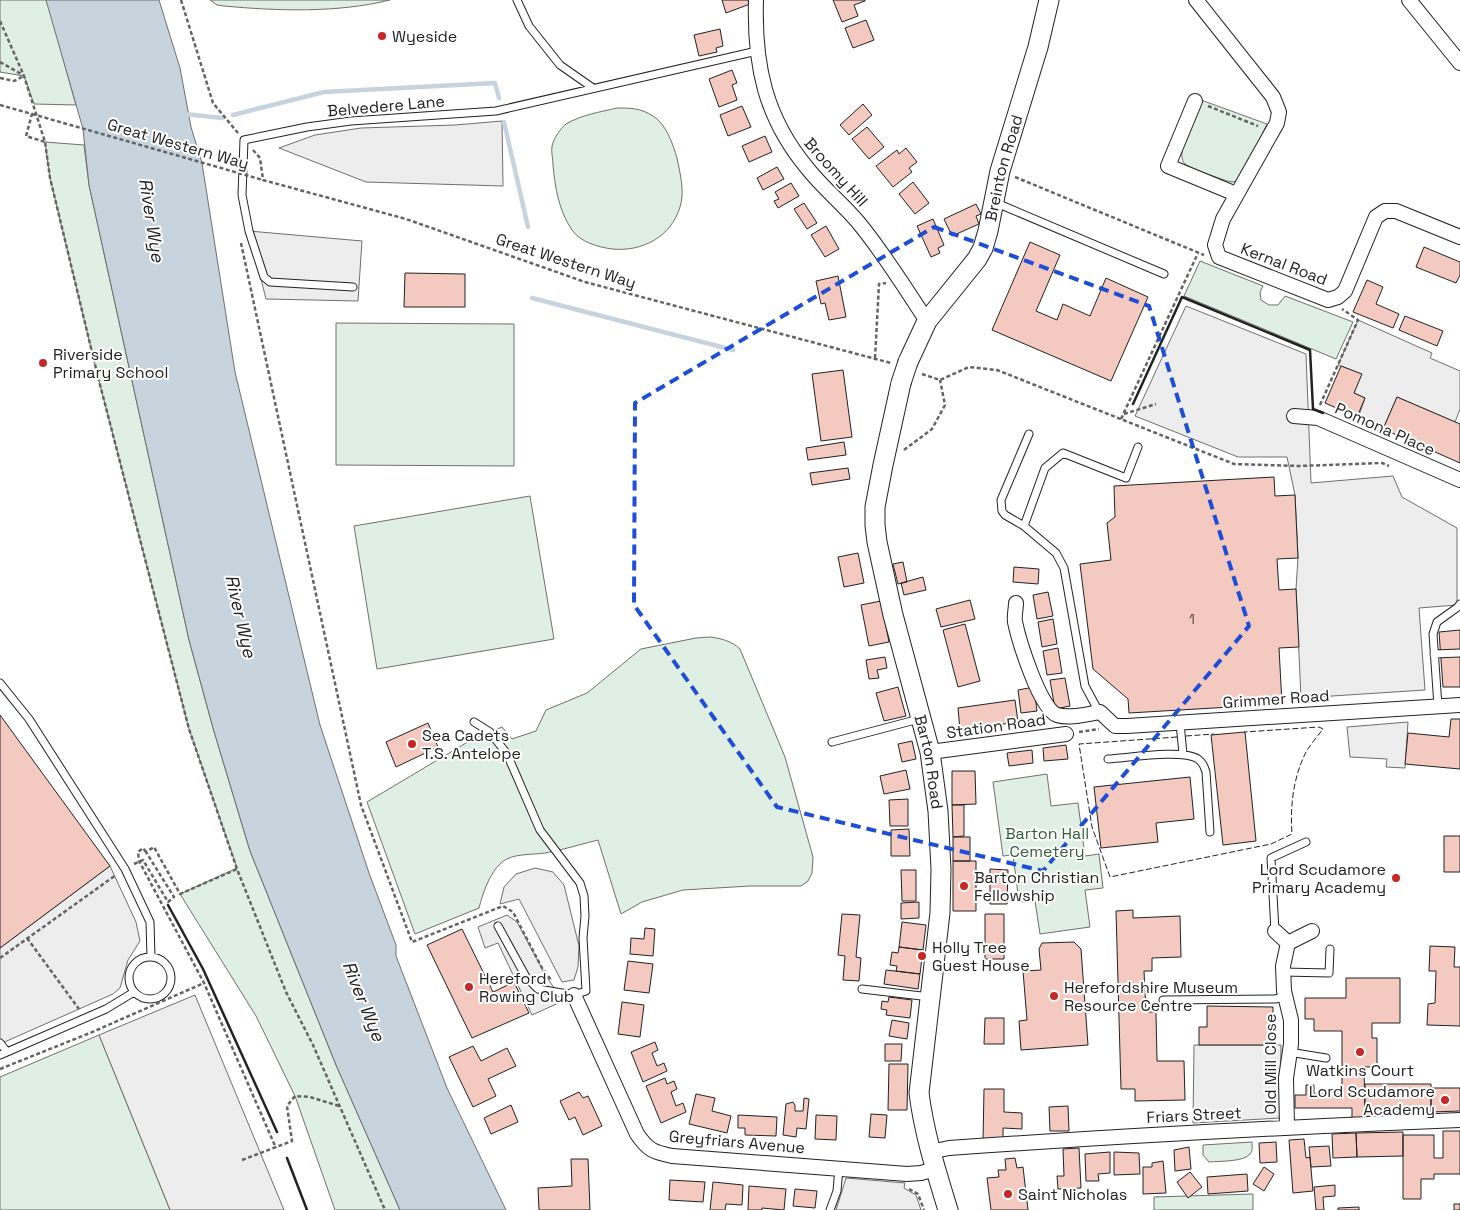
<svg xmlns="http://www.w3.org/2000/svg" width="1460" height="1210" font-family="'Space Grotesk',sans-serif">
<rect width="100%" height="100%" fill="#fff"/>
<!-- green -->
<path fill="#e0efe3" stroke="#6f6f6f" d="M0 0H47L76 105 34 104 24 76 0 72Z
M210 0H390C337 13 278 11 224 6L217 5Z
M1201 100 1267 124 1240 180 1233 182 1227 181C1219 178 1188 168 1184 163 1175 151 1196 113 1201 100Z
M617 108C630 108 641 108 653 116 666 124 673 144 677 158 680 173 685 192 680 207 671 237 642 252 612 249 598 247 580 242 572 230 559 211 555 188 553 165 553 159 551 152 552 146 554 138 560 129 566 124 581 115 600 112 617 108Z
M45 142 84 145 89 185 171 558 189 640 213 728 250 851 336 1065 400 1210H335L295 1096 256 1016 180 894 237 868 189 729 98 377 50 178Z
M1200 261 1263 286 1260 292 1261 300 1269 305H1278L1285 296 1353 322 1336 359 1184 296Z
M336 323 514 324V466L336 465Z
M530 496 554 639 377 669 354 526Z
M711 637C723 639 731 641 740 649L785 757 813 857 812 873 808 881 801 886H750L683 890 642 902 621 914 598 840C581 844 563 850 545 853 532 855 511 853 501 863 489 874 483 893 479 908L415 934 367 802 471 740 502 727 512 739 536 731 546 710 587 693 641 649 696 638Z
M1047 774 1051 806 1078 803 1085 856 1099 854 1103 888 1085 890 1090 927 1040 934 1035 901 1019 902 1013 855 1003 856 993 782Z
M99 1035 170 1210H0V1077Z
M1252 1142C1252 1146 1253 1151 1250 1154 1244 1162 1219 1161 1209 1162L1203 1155V1145Z
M1253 1194V1210H1154V1197Z"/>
<!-- parking -->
<path fill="#ededed" stroke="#6f6f6f" d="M502 121 503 186 366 182 279 148 315 135 361 128 455 125Z
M249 231 362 241 358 301 266 299Z
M1186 306 1306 354 1311 483 1393 476 1402 497 1457 528V605L1419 608 1425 690 1301 698 1296 589 1298 558 1295 495 1287 457H1238L1135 416Z
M1358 320 1432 353 1430 358 1460 371V409L1455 422 1397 397 1383 429 1376 431 1357 421 1365 398 1354 393 1361 374 1338 365Z
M1408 722 1405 768 1386 767 1387 759 1350 757 1347 727Z
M110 866 136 922 140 941 128 960 120 988 113 994 0 1044V948Z
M535 868 553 872 564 885 579 946 578 967 574 980 562 982 519 899 500 904 504 887 516 874Z
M507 915 517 922 546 976 563 1001 532 1015 498 943 485 948 478 927Z
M195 995 284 1210H170L164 1195 99 1035Z
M1194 1045H1281L1280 1118 1193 1123Z
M846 1178 905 1183 904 1188 916 1195 921 1210H836Z"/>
<!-- water -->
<path fill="#c7d3dd" stroke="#6f6f6f" d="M46 0H159L180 68 191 127 202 163 235 372 320 725 369 873 396 945V956L447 1088 506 1210H400L336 1065 250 851 213 728 189 640 171 558 89 185 83 129Z"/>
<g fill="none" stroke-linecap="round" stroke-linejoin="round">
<!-- stream -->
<path stroke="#c7d3dd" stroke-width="4.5" d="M184 114 222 118
M233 115 324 92 495 83 499 98
M504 122 528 227
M532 298 733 350"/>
</g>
<!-- building -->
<path fill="#f3c9c0" stroke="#222" d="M722 0H748L750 4 726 13Z
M833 0H865V1L854 5 858 16 842 22Z
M866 20 874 40 853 48 845 28Z
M720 29 723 46 716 48 717 52 699 56 694 35Z
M732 70 737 83 732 85 737 100 719 107 709 79Z
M863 104 872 115 849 135 840 125Z
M742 106 751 127 728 136 720 115Z
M867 127 884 147 869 159 852 139Z
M765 136 772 152 749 162 742 146Z
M906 148 917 162 909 168 912 172 893 187 876 166 897 150 899 154Z
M777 167 784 179 763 190 757 178Z
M913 182 929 203 915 214 899 194Z
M791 183 799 196 778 208 774 201 779 199 775 192Z
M804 203 817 223 807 229 794 209Z
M976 204 981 214 976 216 979 224 952 236 944 219Z
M933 219 944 245 938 248 940 253 931 257 917 226Z
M826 226 839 249 825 257 811 235Z
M1030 242 1060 255 1036 311 1057 320 1063 304 1090 316 1106 278 1148 297 1111 381 992 330Z
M1424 247 1460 262V275L1456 283 1416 267Z
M405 273 465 274V307H404Z
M838 276 846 317 829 320 825 303 821 304 816 281Z
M1367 280 1383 287 1376 304 1399 314 1393 328 1353 312Z
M1405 316 1443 331 1437 346 1399 330Z
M1341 366 1362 374 1354 393 1365 398 1357 417 1325 403Z
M843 370 852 437 821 441 812 374Z
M1397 397 1460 424V463L1383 429Z
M844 442 846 455 808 460 806 448Z
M848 468 850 479 812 485 810 473Z
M1274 477 1275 496 1295 495 1298 558 1277 559 1279 590 1296 589 1299 647 1279 648 1282 704 1129 713 1128 699 1093 669 1080 564 1111 560 1107 523 1115 517 1114 486Z
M858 553 864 583 844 587 838 557Z
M903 562 907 582 898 584 893 564Z
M1014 567 1039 569 1038 584 1013 582Z
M923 577 926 590 904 595 901 583Z
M1048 592 1053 616 1037 619 1033 595Z
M970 600 975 619 941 627 936 609Z
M881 601 889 642 869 646 861 605Z
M1053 619 1057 644 1042 647 1038 622Z
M965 624 980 681 958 687 943 630Z
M1460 630V687H1443L1439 632Z
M1058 648 1062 673 1047 675 1043 651Z
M885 657 887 668 877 670 879 678 869 679 866 660Z
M1065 678 1070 706 1055 709 1050 680Z
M898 687 906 716 884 721 876 693Z
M1034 687 1037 711 1021 713 1018 690Z
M1015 700 1018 722 960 730 958 708Z
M0 715 110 866 0 948Z
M1451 719H1460V769L1405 764 1408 733 1449 737Z
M428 723 438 747 396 767 386 742Z
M1245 732 1256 841 1223 845 1211 735Z
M912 741 916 759 902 762 898 744Z
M1066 745 1068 759 1044 761 1043 748Z
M1032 750 1033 763 1009 766 1007 753Z
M906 770 910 789 884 794 880 776Z
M952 771H975L976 804 952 805Z
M1190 777 1194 819 1156 823 1158 842 1101 848 1094 787Z
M908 799V826H890L889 800Z
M952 805H964V836L953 837Z
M909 829 910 856H891V830Z
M1444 836H1460V872H1444Z
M953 837H970V861H953Z
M953 861H976V911H953Z
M990 869 1008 870 1007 904H990Z
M901 870H916V901H902Z
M919 902V918L901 919V903Z
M1133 910V918L1180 916 1181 957 1152 958V971H1144L1146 1012H1156L1157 1061H1184L1185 1100 1135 1101V1089H1121L1116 911Z
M842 914 860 915 856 957 861 958 859 981 843 980 845 956 838 955Z
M985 914H1004V959H985Z
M902 922 926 925 923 950 899 947Z
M645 928 655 929 653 956 630 954 631 938 644 939Z
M462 929 493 992 514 982 529 1013 472 1038 427 945Z
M1074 942 1081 949 1088 1045 1021 1050 1019 1021 1027 1020 1023 971 1041 970 1039 949 1042 943Z
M1430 946 1455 947 1454 967H1460V1026L1427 1025 1428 1004 1435 1003 1436 971H1429Z
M899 947 923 950 920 974 896 971 897 966 890 965 892 952 898 953Z
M628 961 653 964 649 993 624 990Z
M886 970 920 974 918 989 884 984Z
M1346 978H1400V1023H1372V1038H1377V1067H1364L1365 1119 1352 1120V1108H1295V1095H1306V1085H1314V1094H1342V1031H1314V1019H1305V998H1346Z
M889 997 912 1000 910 1018 886 1015 887 1010 881 1009 882 1001 888 1002Z
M622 1002 644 1005 640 1037 618 1034Z
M1207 1006 1273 1007V1045H1199V1027H1207Z
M985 1018H1004V1044H984Z
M892 1020 909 1023 907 1039 889 1036Z
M655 1042 658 1050 652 1053 657 1066 664 1063 667 1071 643 1082 631 1052Z
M885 1044H902L901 1061H885Z
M473 1046 481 1061 507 1048 516 1066 488 1079 496 1096 473 1107 449 1057Z
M889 1064H908L907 1110H888Z
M665 1078 667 1084 674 1081 677 1089 671 1092 676 1106 683 1103 686 1112 661 1123 646 1086Z
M1365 1084H1431V1118L1365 1119Z
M1431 1088H1460V1111L1431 1112Z
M984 1089H1004V1112L1022 1113V1129L1003 1128V1141H983Z
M579 1092 583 1098 588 1096 602 1126 583 1135 575 1117 569 1120 560 1101Z
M696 1094 715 1098 712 1111 731 1116 727 1133 689 1124Z
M804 1098 809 1099 806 1129 797 1128 796 1137 783 1135 786 1104 793 1102 795 1105V1111H803Z
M511 1105 518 1122 491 1134 484 1118Z
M1068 1106 1069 1131H1050L1049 1107Z
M871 1114 887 1115 885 1138 869 1137Z
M738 1115 777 1117 776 1136 745 1135V1128H738Z
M816 1115 837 1116 836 1140 815 1139Z
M1443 1131H1460V1174H1434V1179H1421V1199H1403V1135H1434V1158H1443Z
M1403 1132V1156L1357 1157 1356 1133Z
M1356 1133 1357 1157 1333 1158 1332 1134Z
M1304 1139 1306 1158 1310 1157 1313 1191 1293 1193 1289 1140Z
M1276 1142 1277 1162 1260 1163 1259 1143Z
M1329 1146 1331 1166 1311 1167 1309 1147Z
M1189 1147 1191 1169 1175 1171 1174 1150Z
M1079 1148 1081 1188 1058 1189 1057 1176H1064L1063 1149Z
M1110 1152V1173L1098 1174 1099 1181H1086L1085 1154Z
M1114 1152 1139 1153 1140 1174 1114 1175Z
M1015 1158 1017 1168 1023 1167 1028 1210H991L987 1178 999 1177 998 1170H1006L1005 1159Z
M571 1159H588L590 1210H539L538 1188 572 1186Z
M1163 1161 1166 1193 1143 1194V1167H1152V1163Z
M1264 1167 1274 1174 1264 1191 1253 1184Z
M1190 1172 1202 1187 1188 1198 1177 1182Z
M1247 1174 1248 1191 1208 1194 1207 1177Z
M670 1180 705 1182 703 1202 669 1200Z
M713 1182 743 1185 742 1205 726 1204 725 1210H710Z
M1335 1185V1196L1323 1197 1324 1210H1316L1314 1187Z
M749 1186 786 1189 784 1210 762 1208V1210H748Z
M795 1189 817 1191 815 1208 793 1206Z
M1454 1204H1460V1210H1454Z
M1359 1207V1210H1338V1208Z"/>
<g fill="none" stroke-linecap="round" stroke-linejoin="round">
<!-- lane casing -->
<g stroke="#222" stroke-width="9">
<path id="lane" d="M517 0 529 26 560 65 593 88
M994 202 1164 274
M353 287 270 282 264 277 249 231 242 195 244 140 307 127 351 121 496 111 757 51
M1029 434 1001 500 1002 511 1005 515 1024 526 1056 553 1064 568 1085 686 1099 712
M1024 526 1045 468 1063 453 1126 478 1138 447
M1434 654 1460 653
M0 683 29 719 125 869 150 922 151 957
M1438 706 1433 634 1437 622 1458 607 1460 604
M474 722 490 732 507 754 540 830 580 883 584 896 585 916 583 938 586 991 574 995 538 989 526 977 498 926
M1180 723 1183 754
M832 742 919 719
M1108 759C1128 758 1182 749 1198 759 1203 763 1204 766 1206 772L1210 832
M1275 931 1271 858 1306 842
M129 978a21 21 0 1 1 42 0a21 21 0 1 1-42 0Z
M1283 972 1329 973 1330 949
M862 989 930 997
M1163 1000 1275 999 1285 997
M0 1043 7 1052
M1289 1052 1326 1058
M0 1055 106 1009 134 992
M830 1210 837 1191 839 1168"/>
</g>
<!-- street casing -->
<g stroke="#222" stroke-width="16">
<path id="street" d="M756 0C754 65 765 118 808 169 823 188 842 203 858 222 883 252 905 288 927 321
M1196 0 1273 97 1279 112 1277 123 1223 219 1215 245 1219 257 1328 300 1338 297 1345 291 1376 217 1385 211H1396L1460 237
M1409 0 1460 63
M1195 101 1168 166 1236 194
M1294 416 1318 418 1460 480
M1016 603C1016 609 1014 616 1015 622 1019 641 1040 709 1057 715 1070 719 1087 714 1100 712L1115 726H1127L1460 705
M930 752 1066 734
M1275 931 1288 943
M574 995 637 1134C648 1150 653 1152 672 1156L907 1174 921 1173 935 1169
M1287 1127 1286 1078 1291 1044V1020L1284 991 1283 966 1288 943 1312 931
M930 1152 949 1148C1119 1136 1289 1127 1460 1120"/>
</g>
<!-- secondary casing -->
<g stroke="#222" stroke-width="21">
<g id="secondary">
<path id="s1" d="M908 362 927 321 977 259 983 248 988 231 1000 171 1038 47 1049 0"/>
<path id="s2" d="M901 383 883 465 875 507V525L877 542 893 615 930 752 938 811 941 869 940 913 919 1093C924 1133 936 1171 948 1210"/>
</g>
</g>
<!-- path -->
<path stroke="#646464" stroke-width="2.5" stroke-dasharray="4 2.5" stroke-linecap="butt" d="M181 0 213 103 238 133
M0 21 24 76 45 142 50 178 98 377 189 729 237 869 286 992 313 1045 385 1210
M0 62 23 75
M0 78 14 81 24 76
M0 105 32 114 26 136 45 142
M1208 106 1258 126
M253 150 260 158 263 180 406 219 585 282 891 363
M1015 177 1204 255
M241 243 361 805 412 942 503 906 513 912 542 968 552 981
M875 358 879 284 886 283
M922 374 940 380 969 367 997 370 1234 464 1299 466 1382 463 1389 466
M1320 405 1358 320 1342 309
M1124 414 1156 404
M1121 419 1198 253
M904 450 932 429 945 405 940 380
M1079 732 1099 729
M146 852 143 848 138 852 139 861 204 983 276 1148
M134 864 143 860 168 902 174 897 146 852 154 847 180 894 237 869
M27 938 79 1009
M0 958 116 875
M0 1069 90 1033 204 983
M242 1160 292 1141 287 1106 295 1096 310 1097 339 1106
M909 1189 918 1194 924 1210"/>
<!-- lane -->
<use href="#lane" stroke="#fff" stroke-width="7"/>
<!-- street -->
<use href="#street" stroke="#fff" stroke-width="14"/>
<!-- secondary -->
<use href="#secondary" stroke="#fff" stroke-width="19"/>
<!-- secondary-bridge casing -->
<g stroke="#222" stroke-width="21" stroke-linecap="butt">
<path id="secondary-bridge" d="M901 383 908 362"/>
</g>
<!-- path-bridge -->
<path stroke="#646464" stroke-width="2.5" stroke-dasharray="4 2.5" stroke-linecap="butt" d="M32 114 263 180"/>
<!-- secondary-bridge -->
<use href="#secondary-bridge" stroke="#fff" stroke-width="19"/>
<!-- fence -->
<path stroke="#222" stroke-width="1" stroke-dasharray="6 2.5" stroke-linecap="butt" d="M1186 736 1214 734
M1177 737 1079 744 1092 827 1110 877 1271 844 1292 834C1290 807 1293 779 1305 754 1309 746 1317 737 1323 729L1319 727 1244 732"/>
<!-- wall -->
<path stroke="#222" stroke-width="2.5" d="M1133 404 1182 297 1310 350 1313 409 1323 413
M168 905 203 969 277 1132
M287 1158 307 1210"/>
</g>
<!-- marked area -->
<path fill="none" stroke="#1d4ed8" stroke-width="4" stroke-dasharray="10 6" stroke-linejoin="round" d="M934 227 1149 306 1249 626 1043 871 777 807 634 605 635 403Z"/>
<!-- markers -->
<g fill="#c62828" stroke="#fff" stroke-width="2">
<circle cx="382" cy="36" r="5"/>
<circle cx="43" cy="363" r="5"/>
<circle cx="412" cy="744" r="5"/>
<circle cx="1396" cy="878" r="5"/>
<circle cx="964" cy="886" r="5"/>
<circle cx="922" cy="956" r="5"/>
<circle cx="469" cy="987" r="5"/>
<circle cx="1054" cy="996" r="5"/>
<circle cx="1360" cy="1052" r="5"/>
<circle cx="1445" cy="1100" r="5"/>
<circle cx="1008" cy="1194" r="5"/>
</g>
<g text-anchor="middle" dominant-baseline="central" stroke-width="4" stroke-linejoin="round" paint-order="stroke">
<!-- number labels -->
<g font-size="14" fill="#564c4a">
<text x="1192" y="619">1</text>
</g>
<!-- poi labels -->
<g font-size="16" fill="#222" stroke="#fff" text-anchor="start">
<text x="392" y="36">Wyeside</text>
<text x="53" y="354">Riverside<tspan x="53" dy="18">Primary School</tspan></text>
<text x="422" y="735">Sea Cadets<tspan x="422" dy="18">T.S. Antelope</tspan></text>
<text x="1386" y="869" text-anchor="end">Lord Scudamore<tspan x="1386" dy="18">Primary Academy</tspan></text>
<text x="974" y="877">Barton Christian<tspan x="974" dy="18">Fellowship</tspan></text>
<text x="932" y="947">Holly Tree<tspan x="932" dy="18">Guest House</tspan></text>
<text x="479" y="978">Hereford<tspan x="479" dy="18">Rowing Club</tspan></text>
<text x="1064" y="987">Herefordshire Museum<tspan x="1064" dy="18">Resource Centre</tspan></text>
<text x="1360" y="1070" text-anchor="middle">Watkins Court</text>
<text x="1435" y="1091" text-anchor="end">Lord Scudamore<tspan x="1435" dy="18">Academy</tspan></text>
<text x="1018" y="1194">Saint Nicholas</text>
</g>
<!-- street labels -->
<g font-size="16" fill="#222" stroke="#fff">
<text transform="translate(386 106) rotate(-5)">Belvedere Lane</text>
<text transform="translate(178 144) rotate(16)">Great Western Way</text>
<text stroke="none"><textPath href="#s1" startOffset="220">Breinton Road</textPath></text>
<text transform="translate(836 172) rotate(48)">Broomy Hill</text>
<text transform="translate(566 261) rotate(18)">Great Western Way</text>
<text transform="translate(1284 264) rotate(21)">Kernal Road</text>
<text transform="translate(1385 429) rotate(24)">Pomona Place</text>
<text transform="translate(1276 699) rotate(-4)">Grimmer Road</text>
<text transform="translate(996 726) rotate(-8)">Station Road</text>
<text stroke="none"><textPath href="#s2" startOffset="388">Barton Road</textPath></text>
<text transform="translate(1270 1064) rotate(-90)">Old Mill Close</text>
<text transform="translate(1194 1115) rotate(-3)">Friars Street</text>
<text transform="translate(737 1142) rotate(5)">Greyfriars Avenue</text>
</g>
<!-- park labels -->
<g font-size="16" fill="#2f5e38" stroke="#fff">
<text x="1047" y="833">Barton Hall<tspan x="1047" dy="18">Cemetery</tspan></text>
</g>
<!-- water labels -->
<g font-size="18" font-style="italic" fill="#222" stroke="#fff">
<text transform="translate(152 220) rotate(81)">River Wye</text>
<text transform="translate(241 616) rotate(77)">River Wye</text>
<text transform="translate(364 1001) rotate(68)">River Wye</text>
</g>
</g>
</svg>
